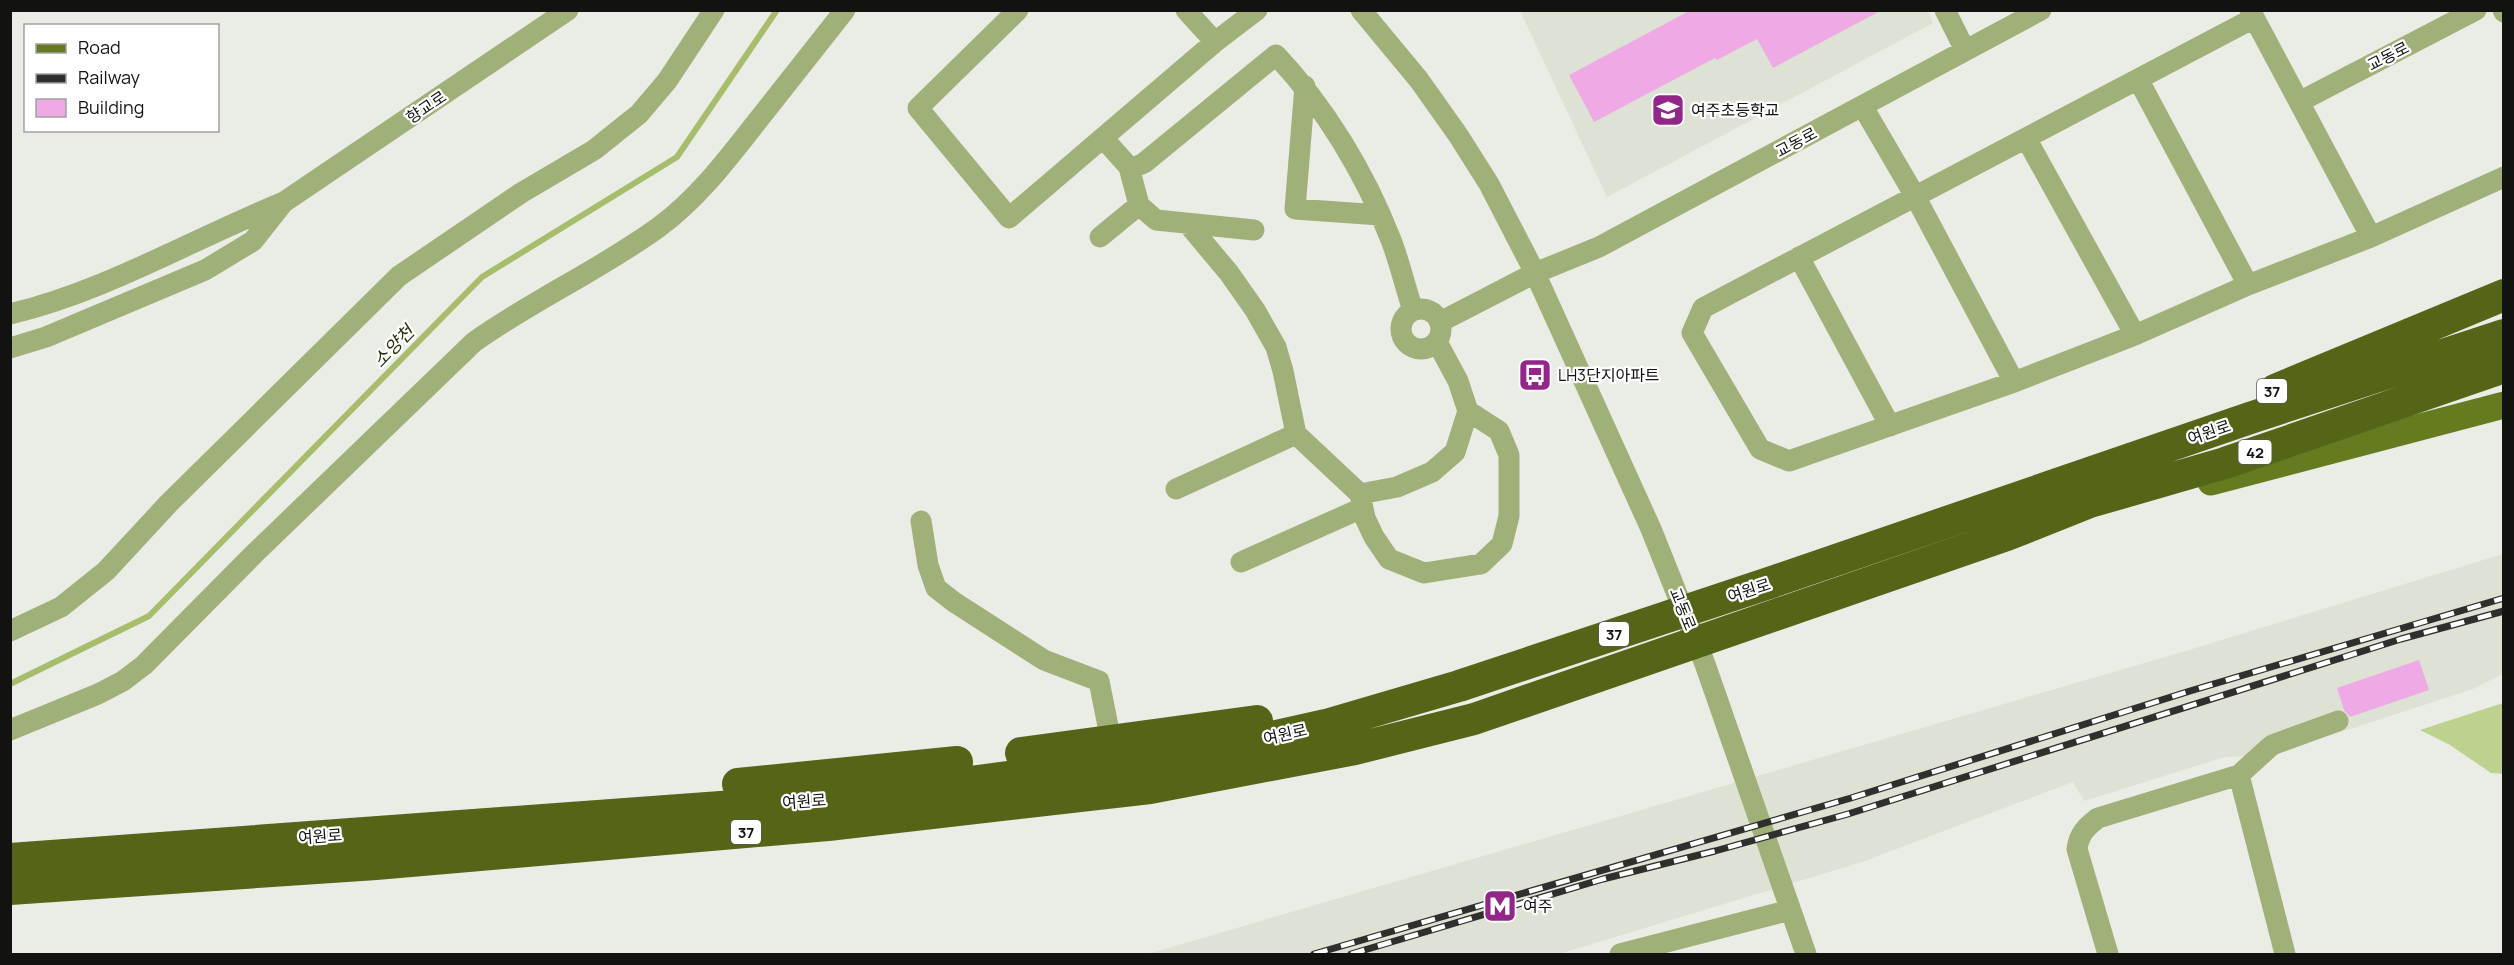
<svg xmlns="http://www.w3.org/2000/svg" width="2514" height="965" font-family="Manrope,'Noto Sans KR',sans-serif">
<rect width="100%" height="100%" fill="#eaece6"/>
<!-- built -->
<path fill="#dde2d4" d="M1522 10H1927L1933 23 1607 197 1522 15Z
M2503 554V674L2473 689 2270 755 2225 757 2084 801 2073 782 1862 862 1559 954H1148L2189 650Z"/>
<!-- green -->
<path fill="#bed28f" d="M2503 703V774L2491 773 2450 745 2420 730Z"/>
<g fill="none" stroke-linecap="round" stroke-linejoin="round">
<!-- stream -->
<path stroke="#a6bd6b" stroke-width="6" d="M10 684 149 616 482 277 677 157 777 10"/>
</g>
<!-- building -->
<path fill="#efaae5" d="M1691 10H1882L1773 68 1757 39 1717 60 1715 58 1594 122 1569 75Z
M2419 660 2429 690 2350 717 2344 710 2337 688Z"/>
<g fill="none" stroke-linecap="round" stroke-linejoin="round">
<!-- minor -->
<path stroke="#a0b079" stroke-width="21" d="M1018 10 918 108 1009 218 1215 42 1257 10
M1186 10 1215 42
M1361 10 1419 80 1458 135 1489 184 1535 273 1651 529 1705 664 1806 954
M1945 10 1965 50
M2250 10 2371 237
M2503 10 2504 12
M2254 18 1703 308 1692 333 1760 449 1789 461 2014 382 2135 335 2248 285 2371 237 2504 177
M2138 79 2248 285
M1305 86 1295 209 1380 215
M2299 102 2476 10
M1863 107 1915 196 2014 382
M1103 138 1129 167H1135L1144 163 1276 55C1325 107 1365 173 1391 240 1400 263 1405 287 1413 310
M2026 138 2135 335
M1129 167 1139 205 1156 220 1254 230
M1188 224 1229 273 1255 310 1276 347 1283 371 1296 434 1360 494 1365 518 1374 537 1389 559 1424 573 1481 564 1502 544 1509 516V455L1499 431 1468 411
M1100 237 1139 205
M1799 257 1890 426
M1401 329a20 20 0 1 1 40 0a20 20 0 1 1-40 0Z
M10 314C106 291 193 239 284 202L568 10
M1440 322 1535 273 1599 247 2041 10
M10 348 46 337 205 270 253 241 283 203
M1176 489 1296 434
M1360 494 1397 487 1432 472 1455 452 1468 411 1458 381 1437 342
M921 521 928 565 936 588 954 602 1044 660 1099 681 1111 741
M1241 562 1362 508
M10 631 61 607 106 571 168 504 399 276 521 193 594 150 639 114 667 81 714 10
M10 730 98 694 123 681 144 665 255 553 474 342C533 300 600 270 659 227 697 199 726 161 755 124 785 86 815 48 845 10
M2239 775 2285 954
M1620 954 1790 910
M2108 954 2077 849C2079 834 2086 827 2098 818L2239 775 2272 745 2338 721"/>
<!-- major -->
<path stroke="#667a20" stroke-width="27" d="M2211 482 2504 405"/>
<!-- highway -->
<path stroke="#546517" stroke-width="32" d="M2275 390 2504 295
M1021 753 1257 721
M738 784 957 762
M10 859 857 797 1212 750 1326 725 1459 686 1769 583 2250 418 2504 335
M10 889 376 864 828 825 1150 788 1355 749 1474 719 2007 535 2090 502 2225 463 2504 367"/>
<!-- rail casing -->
<g stroke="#2f302e" stroke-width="7">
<path id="rail" d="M1314 954 1851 798 2190 691 2504 598
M1351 954 1603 879 1715 851 1848 814 2401 639 2504 611"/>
</g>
<!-- rail -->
<use href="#rail" stroke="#fff" stroke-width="4.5" stroke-dasharray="14" stroke-linecap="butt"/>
</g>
<!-- icons -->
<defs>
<g id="school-square" transform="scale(1.725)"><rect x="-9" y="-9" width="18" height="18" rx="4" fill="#922789" stroke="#fff"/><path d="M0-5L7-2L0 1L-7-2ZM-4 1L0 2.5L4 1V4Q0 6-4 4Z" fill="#fff"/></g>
<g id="bus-square" transform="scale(1.725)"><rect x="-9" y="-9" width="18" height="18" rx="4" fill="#922789" stroke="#fff"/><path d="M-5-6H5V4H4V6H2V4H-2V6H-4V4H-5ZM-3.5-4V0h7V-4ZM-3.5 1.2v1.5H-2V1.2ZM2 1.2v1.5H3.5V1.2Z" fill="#fff"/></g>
<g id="metro-square" transform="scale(1.725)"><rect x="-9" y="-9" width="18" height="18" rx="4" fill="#922789" stroke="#fff"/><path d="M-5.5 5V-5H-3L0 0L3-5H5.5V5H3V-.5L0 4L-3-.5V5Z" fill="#fff"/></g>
</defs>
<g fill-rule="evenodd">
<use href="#school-square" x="1668" y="110"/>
<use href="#bus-square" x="1535" y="375"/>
<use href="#metro-square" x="1500" y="906"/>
</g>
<g text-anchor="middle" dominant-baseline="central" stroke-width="4.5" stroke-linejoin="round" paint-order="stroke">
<!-- shield labels -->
<g fill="#fff" stroke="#595a58" stroke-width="1.5">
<rect x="2257" y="379" width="30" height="24" rx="4.5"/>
<rect x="2238.5" y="440" width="33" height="24" rx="4.5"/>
<rect x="1599" y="622" width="30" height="24" rx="4.5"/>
<rect x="731" y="820" width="30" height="24" rx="4.5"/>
</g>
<g font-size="15" font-weight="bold" fill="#121311">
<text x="2272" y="391">37</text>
<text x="2255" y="452">42</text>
<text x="1614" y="634">37</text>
<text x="746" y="832">37</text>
</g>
<!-- street labels -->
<g font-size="16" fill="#121311" stroke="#fff">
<text transform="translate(2388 56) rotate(-27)">교동로</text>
<text transform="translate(426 107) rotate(-34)">향교로</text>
<text transform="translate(1796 142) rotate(-28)">교동로</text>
<text transform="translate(2209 432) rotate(-19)">여원로</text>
<text transform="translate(1749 590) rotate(-18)">여원로</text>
<text transform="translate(1683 609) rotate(68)">교동로</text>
<text transform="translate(1285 734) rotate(-13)">여원로</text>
<text transform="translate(804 801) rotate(-4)">여원로</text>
<text transform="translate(320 836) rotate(-4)">여원로</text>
</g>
<!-- poi labels -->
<g font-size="16" fill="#121311" stroke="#fff" text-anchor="start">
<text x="1691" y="110">여주초등학교</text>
<text x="1558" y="375">LH3단지아파트</text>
<text x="1523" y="906">여주</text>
</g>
<!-- water labels -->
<g font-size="18" font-style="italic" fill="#27300c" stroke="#fff">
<text transform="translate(393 346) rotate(-46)">소양천</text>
</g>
</g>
<!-- border -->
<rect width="2514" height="965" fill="none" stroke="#121311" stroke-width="24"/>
<!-- legend -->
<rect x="24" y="24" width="195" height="108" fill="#ffffff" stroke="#a0a1a0" stroke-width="1.5"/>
<rect x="36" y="44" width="30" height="9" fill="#667a20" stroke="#a0a1a0" stroke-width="1.5"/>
<text x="78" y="54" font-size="18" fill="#121311">Road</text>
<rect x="36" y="74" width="30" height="9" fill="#2f302e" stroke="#a0a1a0" stroke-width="1.5"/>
<text x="78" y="84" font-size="18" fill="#121311">Railway</text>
<rect x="36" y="99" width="30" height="18" fill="#efaae5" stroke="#a0a1a0" stroke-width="1.5"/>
<text x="78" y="114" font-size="18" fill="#121311">Building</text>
</svg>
